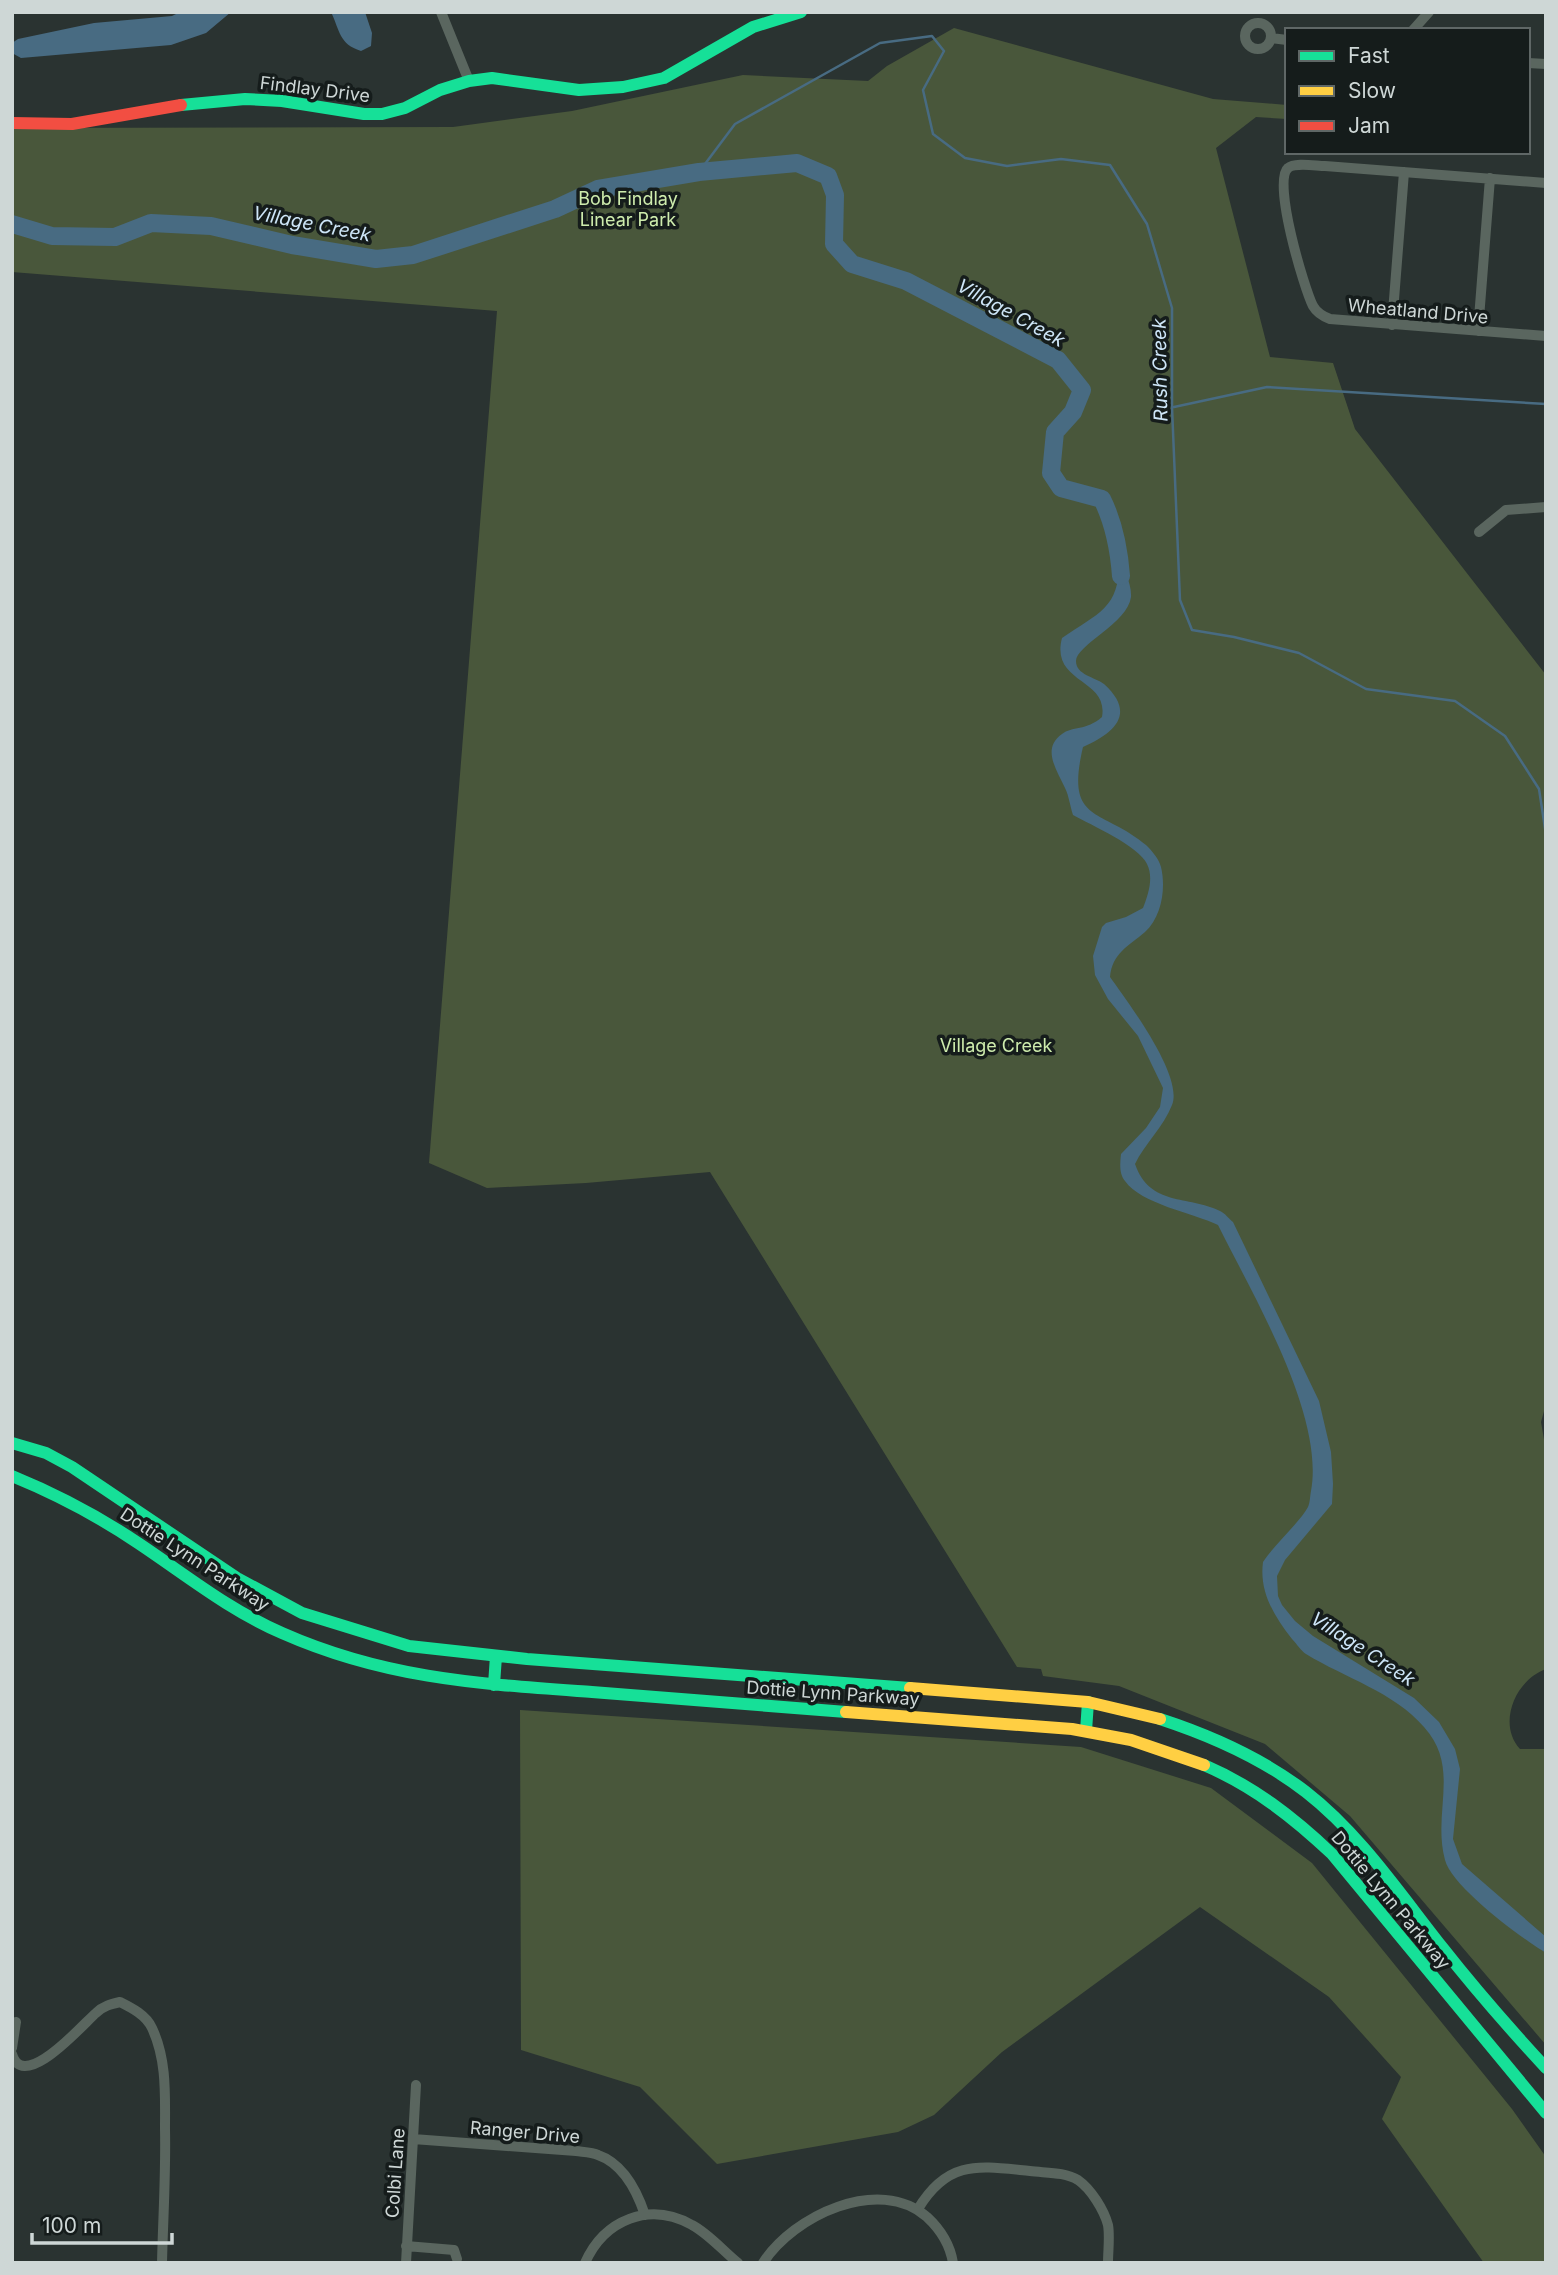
<svg xmlns="http://www.w3.org/2000/svg" width="1558" height="2275" font-family="Inter,sans-serif">
<rect width="100%" height="100%" fill="#2a3331"/>
<!-- green -->
<path fill="#49573b" d="M954 28 1213 99 1287 105V119L1256 117 1216 148 1270 357 1333 363 1355 429 1546 675V1404L1541 1422 1546 1451V1669C1515 1680 1497 1724 1520 1749H1546V2045L1350 1816 1265 1744 1119 1686 1043 1676 1041 1669 1017 1667 710 1172 586 1183 487 1188 429 1163 497 311 12 272V128L453 127 572 111 743 75 868 81 887 66Z
M520 1710 1081 1747 1211 1788 1312 1863 1512 2109 1546 2157V2263H1484L1382 2119 1401 2077 1329 1997 1200 1907 1002 2052 934 2115 898 2132 717 2164 640 2087 521 2050Z"/>
<!-- water -->
<path fill="#486b82" d="M180 12H231L206 33 171 45 21 58 12 53V43L18 39 94 23 172 16Z
M331 12H365L372 33 371 46 361 51C339 44 340 31 331 12Z
M1119 555C1123 567 1132 584 1131 597 1128 623 1076 645 1076 661 1076 675 1095 677 1104 684 1137 714 1114 733 1083 747 1065 824 1100 807 1146 845 1152 851 1159 859 1161 867 1166 888 1162 916 1145 932 1129 946 1112 953 1110 977 1127 1001 1184 1076 1172 1105 1164 1126 1144 1145 1135 1164 1150 1207 1188 1195 1220 1211 1225 1213 1229 1219 1233 1222L1319 1401 1331 1452 1333 1484 1332 1504 1285 1560 1277 1576 1278 1596 1282 1605 1295 1621 1313 1636 1414 1698 1439 1722 1455 1749 1460 1769 1453 1839 1462 1864 1546 1937V1953C1521 1938 1452 1887 1445 1860 1432 1812 1461 1768 1424 1727 1394 1692 1345 1678 1306 1654 1301 1651 1297 1644 1292 1639 1274 1616 1259 1592 1263 1562 1274 1545 1300 1522 1308 1507 1310 1503 1310 1496 1311 1491 1325 1415 1252 1294 1218 1225 1193 1213 1141 1204 1125 1181 1119 1174 1120 1163 1121 1154L1146 1128 1160 1107 1163 1088 1138 1036 1108 999 1095 975 1093 956 1102 927 1106 923 1126 917 1143 908C1148 895 1154 878 1147 864 1139 846 1091 825 1073 815 1070 806 1069 796 1065 788 1057 770 1041 749 1062 734 1072 726 1086 731 1102 717 1109 678 1050 684 1062 638 1101 611 1121 608 1119 555Z"/>
<g fill="none" stroke-linecap="round" stroke-linejoin="round">
<!-- stream -->
<path stroke="#486b82" stroke-width="2.5" d="M699 172 735 124 880 43 932 36 944 51 923 90 933 134 965 158 1007 166 1061 159 1110 165 1147 224 1172 308V407L1180 600 1192 630 1234 637 1299 653 1366 689 1455 701 1505 736 1539 789 1546 835
M1174 407 1267 387 1546 404"/>
<!-- river -->
<path stroke="#486b82" stroke-width="18" d="M12 224 52 236 115 237 151 223 211 226 292 245 376 259 413 255 555 209 598 189 699 172 797 163 828 176 835 195 834 244 852 264 906 281 1058 360 1082 390 1073 412 1055 432 1051 473 1061 488 1102 499C1114 523 1119 549 1121 576"/>
<!-- street -->
<path stroke="#5a665f" stroke-width="10" d="M441 12 469 81
M1245 36a13 13 0 1 1 26 0a13 13 0 1 1-26 0Z
M1413 30 1429 12
M1271 38 1287 40
M1528 63 1546 64
M1546 183 1325 166C1316 166 1295 162 1288 168 1272 181 1304 288 1313 306 1317 313 1322 316 1330 319L1546 336
M1392 325 1404 172
M1478 331 1490 178
M1479 532 1506 510 1546 507
M12 2048 16 2022
M12 2054C23 2094 84 2023 96 2013 103 2006 111 2004 120 2002 132 2008 146 2015 152 2028 167 2060 165 2095 165 2129 166 2173 163 2218 162 2263
M413 2139 576 2151C583 2152 592 2152 598 2155 624 2164 637 2191 645 2215
M918 2209C948 2159 979 2166 1030 2171 1046 2173 1065 2172 1078 2180 1091 2189 1104 2210 1108 2225 1110 2236 1108 2251 1108 2263
M406 2246 454 2250 457 2259
M406 2263 416 2085
M585 2263C604 2220 649 2201 692 2225 709 2234 723 2251 738 2263
M763 2263C793 2216 879 2175 927 2217 941 2230 950 2244 953 2263"/>
<!-- fast -->
<path stroke="#16e098" stroke-width="12" d="M181 105 245 99 282 101 364 114H382L405 108 440 90 469 81 492 78 579 90 623 87 664 78 753 27 801 12
M12 1443 46 1453 72 1467 237 1578 302 1613 409 1646 527 1659 910 1688
M12 1476C56 1494 98 1516 138 1543 186 1575 229 1610 282 1633 386 1679 481 1684 592 1692 677 1699 762 1705 846 1712
M494 1685 496 1656
M1160 1719C1212 1736 1262 1758 1306 1792 1360 1834 1400 1894 1442 1947 1475 1989 1510 2029 1546 2068
M1086 1731 1088 1702
M1204 1765C1253 1786 1293 1817 1332 1854L1546 2113"/>
<!-- slow -->
<path stroke="#ffcf43" stroke-width="12" d="M910 1688 1088 1702 1160 1719
M846 1712 1072 1729 1131 1740 1204 1765"/>
<!-- jam -->
<path stroke="#f24e42" stroke-width="12" d="M12 123 72 124 181 105"/>
</g>
<g text-anchor="middle" dominant-baseline="central" stroke-width="7" stroke-linejoin="round" paint-order="stroke">
<!-- street labels -->
<g font-size="18" fill="#ced7d6" stroke="#151c1b">
<text transform="translate(315 89) rotate(7)">Findlay Drive</text>
<text transform="translate(1418 311) rotate(5)">Wheatland Drive</text>
<text transform="translate(195 1559) rotate(33)">Dottie Lynn Parkway</text>
<text transform="translate(833 1693) rotate(4)">Dottie Lynn Parkway</text>
<text transform="translate(1391 1900) rotate(50)">Dottie Lynn Parkway</text>
<text transform="translate(525 2132) rotate(5)">Ranger Drive</text>
<text transform="translate(395 2173) rotate(-86)">Colbi Lane</text>
</g>
<!-- park labels -->
<g font-size="18" fill="#ceecad" stroke="#151c1b">
<text x="628" y="198">Bob Findlay<tspan x="628" dy="21">Linear Park</tspan></text>
<text x="996" y="1045">Village Creek</text>
</g>
<!-- water labels -->
<g font-size="19" font-style="italic" fill="#cee6f8" stroke="#151c1b">
<text transform="translate(312 224) rotate(11)">Village Creek</text>
<text transform="translate(1011 313) rotate(29)">Village Creek</text>
<text transform="translate(1160 370) rotate(-91)">Rush Creek</text>
<text transform="translate(1363 1649) rotate(33)">Village Creek</text>
</g>
</g>
<!-- border -->
<rect width="1558" height="2275" fill="none" stroke="#ced7d6" stroke-width="28"/>
<!-- legend -->
<rect x="1285" y="28" width="245" height="126" fill="#151c1b" stroke="#5f6766" stroke-width="2"/>
<rect x="1299" y="51" width="35" height="10" fill="#16e098" stroke="#5f6766" stroke-width="2"/>
<text x="1348" y="63" font-size="21" fill="#ced7d6">Fast</text>
<rect x="1299" y="86" width="35" height="10" fill="#ffcf43" stroke="#5f6766" stroke-width="2"/>
<text x="1348" y="98" font-size="21" fill="#ced7d6">Slow</text>
<rect x="1299" y="121" width="35" height="10" fill="#f24e42" stroke="#5f6766" stroke-width="2"/>
<text x="1348" y="133" font-size="21" fill="#ced7d6">Jam</text>
<!-- scale -->
<path d="M32 2233v10h140v-10" fill="none" stroke="#ced7d6" stroke-width="3.5"/>
<text x="42" y="2233" font-size="21" fill="#ced7d6" stroke="#151c1b" stroke-width="5" paint-order="stroke">100 m</text>
</svg>
